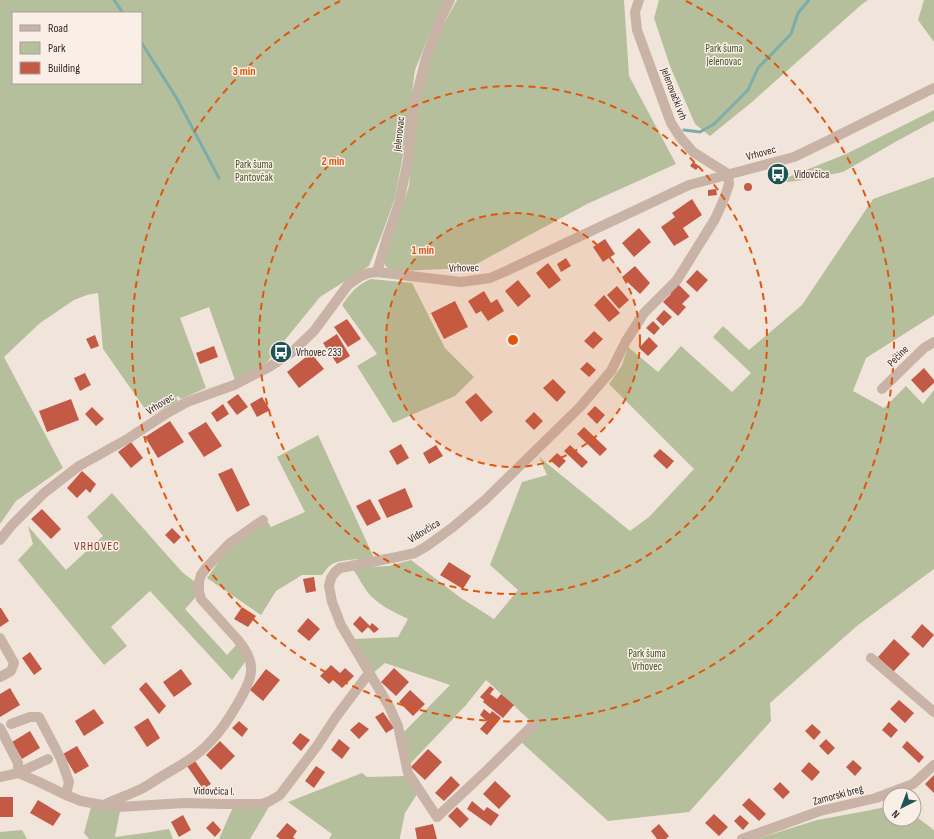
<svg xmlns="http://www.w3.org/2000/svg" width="934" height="839" font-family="'Sofia Sans Condensed',sans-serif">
<rect width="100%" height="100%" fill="#f1e4da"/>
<!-- green -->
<path fill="#b6bf9b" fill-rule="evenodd" d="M0 0H448L433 26 415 70 407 133 395 198 382 234 369 266 320 297 267 362 235 380 209 307 180 318 206 388 181 399 178 396 176 397 178 401 150 416 103 349 98 293 87 295 74 300 40 323 4 357 63 468 16 501 0 524ZM13 13H141V83H13Z
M457 0H624L629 76 676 164 587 204 469 268 400 271C394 270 386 270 384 263L409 186 415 118 425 74 438 34Z
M659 0H868L861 5 752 102 710 136 695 124 670 66 654 18Z
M924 0H934V42L918 20Z
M934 110V121L897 141 843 172 804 180 771 184 846 154Z
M934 177V315L866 358 853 391 884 408 906 386 923 404 934 390V569L858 625 770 703 771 721 689 812 608 821 521 742 537 727 486 680 466 705 409 765 402 734 450 685 385 663 373 673 354 639 398 637 408 619C396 613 382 607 372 597 365 591 358 576 352 568L389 566 411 560 461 598 494 619 518 590 490 565 522 482 547 475 539 457 630 531 649 517 694 469 609 384 622 365 628 347 658 372 681 346 732 392 751 373 713 337 723 326 749 350 802 305 873 199Z
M371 279 412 283 445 348 474 377 455 396 393 423 357 366 377 354 342 305C352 292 355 286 371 279Z
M318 435 374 558C363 559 344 559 334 563 329 565 326 570 322 575H302L276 591 261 615 207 578 223 556 241 540 268 522 271 527 305 512 277 457Z
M112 493 182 572 195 582V598L185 609 227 655 237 644 245 657V662L232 680 150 591 111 627 127 646 104 665 18 560 33 544 28 526 66 570 103 536 87 517Z
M362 773 367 777 406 776 417 794 405 813 400 837V839H329L332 834 288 802Z
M270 805 250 839H219L233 807Z
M890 806V819H914V815L934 830V839H756L817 820 866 811Z
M91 807 120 811 115 837 145 833 169 829 173 839H89L84 833Z
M22 830 27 839H0V832Z"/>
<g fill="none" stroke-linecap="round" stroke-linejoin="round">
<!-- stream -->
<path stroke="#7aadab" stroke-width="3" d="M114 0 123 13
M141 42 176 97 219 178
M684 130 700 132 714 124 748 90 758 68 791 34 798 13 809 0"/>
</g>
<!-- building -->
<path fill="#c35a46" d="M693 162 699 166 696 170 690 166Z
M744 187a4 4 0 1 1 8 0a4 4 0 1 1-8 0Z
M716 189 717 195 708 196V190Z
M692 199 702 215 683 228 689 237 674 246 661 227 675 217 672 213Z
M639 228 651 242 634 257 622 243Z
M605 239 615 254 603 262 593 247Z
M566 258 571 266 561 272 557 264Z
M548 263 561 280 549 289 536 273Z
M635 266 650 283 640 294 622 277Z
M697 270 708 280 697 292 686 282Z
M518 280 531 296 518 307 505 291Z
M677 283 690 296 682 304 686 307 678 316 663 302 671 294 669 292Z
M617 286 629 300 619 309 607 295Z
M484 291 491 303 497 299 504 311 488 321 481 311 476 314 468 301Z
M604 295 620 313 609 322 594 305Z
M455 301 468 327 444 339 431 313Z
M664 310 672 317 663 326 656 319Z
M347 319 361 339 348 347 334 327Z
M653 321 660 328 654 335 646 328Z
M594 331 603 339 593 349 584 341Z
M337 334 350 356 337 364 323 343Z
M95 335 99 346 91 349 86 339Z
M649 337 658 346 648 356 639 348Z
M214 346 218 357 200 364 196 353Z
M311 353 324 369 299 388 287 372Z
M587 362 596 370 589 377 580 369Z
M924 368 934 380V383L923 393 911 380Z
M85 373 91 385 80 391 74 378Z
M553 379 566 392 557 402 543 388Z
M476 393 493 412 481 422 465 402Z
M238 394 248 407 237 415 227 402Z
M262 397 270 410 257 417 250 404Z
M71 399 79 420 47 432 39 411Z
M223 404 229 414 217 422 211 413Z
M595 406 605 415 597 424 587 414Z
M92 407 104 419 96 426 85 414Z
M534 412 543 421 534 430 525 421Z
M170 421 184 442 158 458 145 437Z
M206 422 222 446 204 457 188 433Z
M584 427 607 449 600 456 577 434Z
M131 442 143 458 131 468 118 452Z
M401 444 409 458 397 465 389 451Z
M436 445 443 456 429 464 423 453Z
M570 445 588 462 582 468 564 451Z
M660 449 674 461 667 469 653 456Z
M557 453 566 461 559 468 550 460Z
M232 468 250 505 237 512 218 474Z
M82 471 96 484 90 493 86 489 77 498 67 488Z
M405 488 413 507 387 518 378 500Z
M370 499 381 519 367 526 356 506Z
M42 509 61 529 51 539 31 519Z
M172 528 181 537 174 544 165 535Z
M449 562 471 576 463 589 440 575Z
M314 577 316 591 306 593 303 579Z
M242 607 256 616 248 627 234 619Z
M0 608H1L9 621 0 627Z
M360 616 370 626 372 623 379 629 374 633 368 627 362 633 353 624Z
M308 618 320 629 309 641 297 631Z
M922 624 934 635 923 648 911 637Z
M894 639 910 654 893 672 878 657Z
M30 652 42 669 34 675 22 658Z
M331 665 340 673 345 668 354 676 342 688 333 680 329 684 320 676Z
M394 668 409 682 396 696 381 682Z
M181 669 192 684 174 697 163 682Z
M266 669 280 680 263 701 250 690Z
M146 682 166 706 159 714 139 689Z
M490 686 494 689 490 694 497 699 501 694 514 705 503 718 483 702 484 700 480 697Z
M10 688 20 705 0 717V694Z
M410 690 425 704 413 716 399 702Z
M899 700 914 713 905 723 890 709Z
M94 709 104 723 84 736 75 721Z
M484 709 490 714 492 711 501 718 487 735 480 729 487 721 480 715Z
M383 712 394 728 386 733 375 717Z
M148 718 160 738 147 747 134 727Z
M239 721 248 729 242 737 232 728Z
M359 722 369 729 359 739 350 730Z
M889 722 898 730 891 738 882 730Z
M812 724 821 732 814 740 805 731Z
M30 731 40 748 22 759 12 742Z
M300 733 310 740 301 751 292 743Z
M339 739 350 748 342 759 331 750Z
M826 739 835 748 828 755 819 746Z
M220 741 235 756 221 770 206 755Z
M907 741 924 757 919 763 902 747Z
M77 746 89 766 75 774 63 754Z
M428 749 442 762 425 780 411 767Z
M853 760 862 768 855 776 846 767Z
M195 761 211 784 203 789 187 766Z
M809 762 820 772 812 781 801 771Z
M316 766 325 772 314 788 305 781Z
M934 775V793L925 784Z
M451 776 460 785 444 801 435 793Z
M495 781 511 796 499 809 483 794Z
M780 782 790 792 783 799 773 789Z
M0 797H13V817H0Z
M749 798 766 814 759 821 742 805Z
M38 800 61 814 53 826 30 813Z
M472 801 484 811 487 807 499 815 491 826 467 809Z
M457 807 469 819 460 828 448 816Z
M714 814 728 827 719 836 705 823Z
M183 815 191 830 179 837 171 822Z
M740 815 749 823 743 830 734 821Z
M213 821 221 830 215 837 206 828Z
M287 823 297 831 293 837 295 839H280L276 836Z
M433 824 437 839H417L415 828Z
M659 824 669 836 666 839H657L651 831Z"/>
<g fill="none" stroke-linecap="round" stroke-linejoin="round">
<!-- minor -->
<path stroke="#c8b3a6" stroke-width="10" d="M377 272 387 238 399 203 408 160 414 105 426 58 440 20 450 0
M882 389 924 348 934 342
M0 540 12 525 44 493 79 466 129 438 167 413 187 402 234 385 269 367 292 352 314 331 348 285 361 276 369 273 377 272 461 282 490 278 504 272 689 185 794 157 823 143 934 88
M0 638 14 663 11 671 0 677
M871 658 934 712
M11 724 30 717H39L61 759 69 782 66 795
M532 726 485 772 437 817 408 773 398 726 389 706 341 625 332 602 329 586 331 578 335 572 340 568 397 557 415 553 427 546 453 527 485 500 580 407 611 371 626 341 644 313 677 280 715 219 724 199 729 184 728 174 693 152 680 137 671 123 637 30 635 12 639 0
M0 728 18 763V773L48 759
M0 777 18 773 37 781 66 795 81 801 102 805 119 807 184 803 223 804H262L270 801 280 795 317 746 336 717 369 673
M104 805C116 799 129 795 141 789 147 786 153 782 159 778 177 767 197 757 211 741 222 730 230 717 238 703 253 678 258 664 238 640L201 599 199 591V582L201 575 206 568 230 543 263 520
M742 839 820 811 876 798 913 784 934 765"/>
</g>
<!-- distance rings -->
<circle cx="513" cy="340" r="127" fill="#df570d" fill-opacity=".12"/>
<g fill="none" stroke="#df570d" stroke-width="2" stroke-dasharray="7 5">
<circle cx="513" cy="340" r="127"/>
<circle cx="513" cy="340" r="254"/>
<path d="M686 1A381 381 0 1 1 340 1"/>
</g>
<!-- icons -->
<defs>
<g id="bus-disc" transform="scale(1.15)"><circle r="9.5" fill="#1e5554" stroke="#f9efe6"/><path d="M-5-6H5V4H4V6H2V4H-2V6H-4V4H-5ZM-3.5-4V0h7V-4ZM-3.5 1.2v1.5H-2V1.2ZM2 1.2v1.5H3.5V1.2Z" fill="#fff"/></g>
</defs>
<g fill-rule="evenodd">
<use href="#bus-disc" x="778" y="174"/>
<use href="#bus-disc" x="281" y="352"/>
</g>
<g text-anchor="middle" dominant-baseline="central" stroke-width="3" stroke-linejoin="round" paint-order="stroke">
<!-- park labels -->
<g font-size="11" fill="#47522b" stroke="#f9efe6">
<text x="724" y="48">Park šuma<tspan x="724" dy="13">Jelenovac</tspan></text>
<text x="254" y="164">Park šuma<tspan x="254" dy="13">Pantovčak</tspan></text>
<text x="647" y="653">Park šuma<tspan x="647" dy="13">Vrhovec</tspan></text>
</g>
<!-- street labels -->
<g font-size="11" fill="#352a27" stroke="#f9efe6">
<text transform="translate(674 94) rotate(69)">Jelenovački vrh</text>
<text transform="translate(399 134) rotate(-84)">Jelenovac</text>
<text transform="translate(761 153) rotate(-15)">Vrhovec</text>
<text transform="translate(464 268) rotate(-1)">Vrhovec</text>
<text transform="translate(898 356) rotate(-45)">Pećine</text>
<text transform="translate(160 404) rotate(-32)">Vrhovec</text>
<text transform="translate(424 531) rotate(-32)">Vidovčica</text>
<text transform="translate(214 791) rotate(1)">Vidovčica I.</text>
<text transform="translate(838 795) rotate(-15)">Zamorski breg</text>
</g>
<!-- poi labels -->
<g font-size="11" fill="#352a27" stroke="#f9efe6" text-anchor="start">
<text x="794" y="174">Vidovčica</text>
<text x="296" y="352">Vrhovec 233</text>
</g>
<!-- neighbourhood labels -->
<g font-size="12" letter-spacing="1" fill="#823122" stroke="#f9efe6">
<text x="97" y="546">VRHOVEC</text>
</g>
</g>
<circle cx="513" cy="340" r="6" fill="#df570d" stroke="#f9efe6" stroke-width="2"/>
<g font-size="12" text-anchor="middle" font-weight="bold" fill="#df570d" stroke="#f9efe6" stroke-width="3" stroke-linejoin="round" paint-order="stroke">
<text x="244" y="75">3 min</text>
<text x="333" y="165">2 min</text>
<text x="423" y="254">1 min</text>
</g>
<!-- legend -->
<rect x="12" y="12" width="130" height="72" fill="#f9efe6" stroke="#aba09a"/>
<rect x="20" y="25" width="20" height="6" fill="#c8b3a6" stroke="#aba09a"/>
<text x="48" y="32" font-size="12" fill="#352a27">Road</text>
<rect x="20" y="42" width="20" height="12" fill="#b6bf9b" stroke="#aba09a"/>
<text x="48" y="52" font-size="12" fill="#352a27">Park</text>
<rect x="20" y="62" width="20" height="12" fill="#c35a46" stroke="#aba09a"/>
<text x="48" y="72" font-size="12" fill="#352a27">Building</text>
<!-- north arrow -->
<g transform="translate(902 807) rotate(222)"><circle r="19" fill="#f9efe6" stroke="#aba09a"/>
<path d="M0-3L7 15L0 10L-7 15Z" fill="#1e5554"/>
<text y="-6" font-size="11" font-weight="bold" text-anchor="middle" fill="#352a27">N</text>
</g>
</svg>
